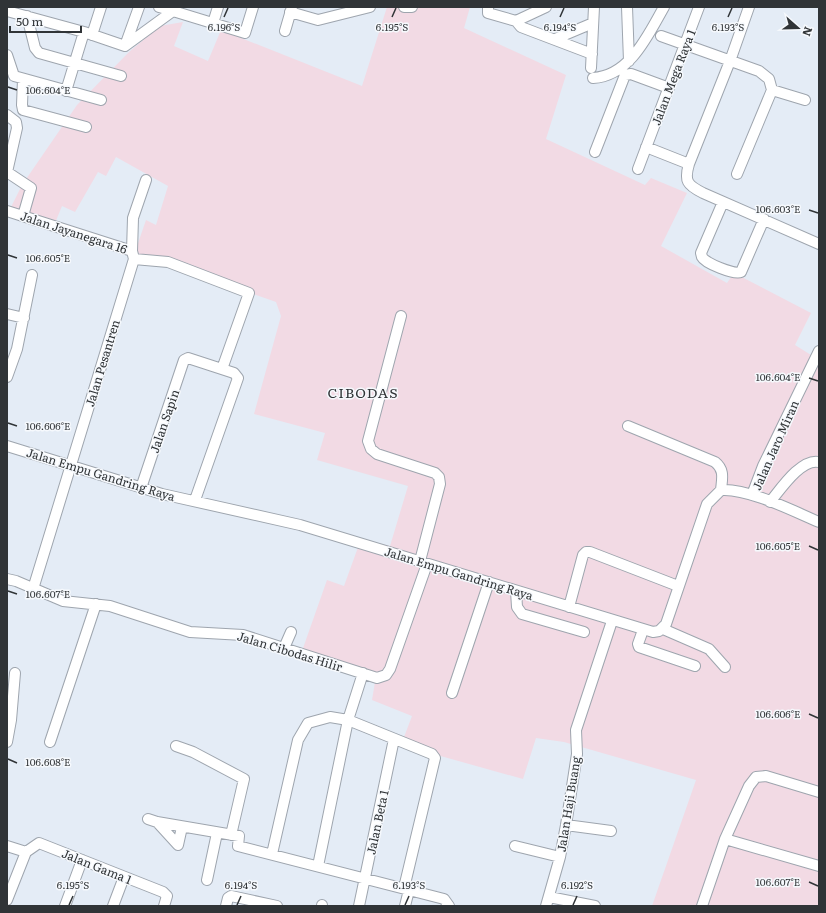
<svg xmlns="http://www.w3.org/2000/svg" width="826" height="913" font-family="Literata,serif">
<rect width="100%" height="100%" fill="#e4ecf6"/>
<!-- industrial -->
<path fill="#f2dae4" d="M387 7H470L464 28 566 75 546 139 645 185 651 178 687 193 661 246 727 283 734 273 811 313 795 345 819 360V906H652L696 780 564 742 536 738 523 779 401 745 412 716 372 700 376 676 302 651 327 580 344 586 361 539 390 546 408 486 317 460 325 433 254 414 281 316 276 302 135 252 146 220 156 225 168 186 116 157 106 176 98 172 75 212 62 206 53 228 10 209 22 185 77 105 129 52 160 26 183 22 174 46 208 61 221 30 362 86Z"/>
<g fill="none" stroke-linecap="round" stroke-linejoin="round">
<!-- minor casing -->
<g stroke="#9ea5ae" stroke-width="12">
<path id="minor" d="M159 7 173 11
M404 7H412
M488 7V13L516 21 546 7
M627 7 629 61
M749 7 730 61 689 164C684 181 687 185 703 193L819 244
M7 11 84 32 125 46
M290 12 318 20 370 7
M27 16 35 48 39 53 121 76
M516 21 521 27 592 54
M213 23 218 7
M285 31 292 7
M92 35 101 7
M661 36 759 71 769 79 772 90 737 174
M555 39 593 23
M125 46 173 11 245 33 253 7
M125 46 139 7
M7 55 14 76 101 100
M591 68 594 7
M593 78C630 76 648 35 664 7
M23 79 22 105 23 110 86 127
M772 90 805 100
M66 91 84 32
M7 115 16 122 17 128 7 172
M646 147 689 164
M595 152 625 75 631 74 669 88
M638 169 699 7
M7 172 31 188 23 216
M723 202 701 253 702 257C705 263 734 275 741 272L764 219
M7 211 132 251 134 259
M132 251 133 218 146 180
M134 259 168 262 249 293 222 369
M7 314 24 318
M401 316 368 441 371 449 377 454 435 473 439 477 440 484 420 561
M7 377 17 349 32 275
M628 426 715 462C725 470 722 479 721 490
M7 446 162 494 300 525 653 632 659 631 666 624 707 504 721 490C748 488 793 511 819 522
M141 488 184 360 188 358 234 373 238 378 195 500
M752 495 763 466 819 351
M770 502C780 490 801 458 819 462
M7 579 16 581 63 601 110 606 190 632 243 635 377 678 386 675 390 669 427 564
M33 589 134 259
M516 591 517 607 522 614 584 632
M569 607 583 555 586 552H590L678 586
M663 629 709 649 725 667
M643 630 638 644 639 647 695 666
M284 648 291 632
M452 693 489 582
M7 742 11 720 15 673
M50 742 96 604
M176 746 193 752 244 779 231 835
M148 819 157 822 239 836 238 846 444 899 449 906
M157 822 178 845 182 827
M566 825 611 831
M725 839 819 866
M7 846 26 852
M515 846 560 857
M272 854 298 740 308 723 330 717 348 720 432 754 435 758 404 888
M318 866 348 720 363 673
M207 880 217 833
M549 897 595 906
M7 900 26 852 39 843 163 892 167 896 164 906
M65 906 82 860
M113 906 124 877
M226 906 228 898 231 896 277 906
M322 906V905
M359 906 394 739
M405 906 409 890
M546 906 560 857 566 825 577 754 576 730 612 621
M702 906 725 839 749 786 756 777 766 776 819 792"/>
</g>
<!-- minor -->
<use href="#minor" stroke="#fff" stroke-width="10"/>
</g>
<!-- ticks -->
<path fill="none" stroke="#303437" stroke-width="1.5" d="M224 17 228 8M392 17 396 8M560 17 564 8M728 17 732 8M8 87 17 90M809 210 818 213M8 255 17 258M809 378 818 381M8 423 17 426M809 546 818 550M8 591 17 594M809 714 818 718M8 759 17 763M809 882 818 886M69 905 73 896M237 905 241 896M405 905 409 896M573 905 577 896"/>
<g text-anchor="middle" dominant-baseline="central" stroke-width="3" stroke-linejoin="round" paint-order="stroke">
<!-- street labels -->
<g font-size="12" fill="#303437" stroke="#f6f9fd">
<text transform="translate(673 77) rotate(-69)">Jalan Mega Raya 1</text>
<text transform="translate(74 232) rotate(18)">Jalan Jayanegara 16</text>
<text transform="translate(102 363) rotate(-73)">Jalan Pesantren</text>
<text transform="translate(164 421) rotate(-71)">Jalan Sapin</text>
<text transform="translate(775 445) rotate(-66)">Jalan Jaro Miran</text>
<text transform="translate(101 474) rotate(17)">Jalan Empu Gandring Raya</text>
<text transform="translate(459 573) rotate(17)">Jalan Empu Gandring Raya</text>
<text transform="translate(290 651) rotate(17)">Jalan Cibodas Hilir</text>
<text transform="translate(568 804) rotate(-81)">Jalan Haji Buang</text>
<text transform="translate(377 822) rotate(-78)">Jalan Beta 1</text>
<text transform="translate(97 866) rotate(22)">Jalan Gama 1</text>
</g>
<!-- quarter labels -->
<g font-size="14" letter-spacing="1" fill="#303437" stroke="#f6f9fd">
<text x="363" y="392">CIBODAS</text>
</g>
</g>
<g font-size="10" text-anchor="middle" fill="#303437" stroke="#f6f9fd" stroke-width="3" stroke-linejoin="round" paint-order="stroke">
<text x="224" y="31">6.196°S</text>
<text x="392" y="31">6.195°S</text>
<text x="560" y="31">6.194°S</text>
<text x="728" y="31">6.193°S</text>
<text x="48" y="94">106.604°E</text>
<text x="778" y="213">106.603°E</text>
<text x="48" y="262">106.605°E</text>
<text x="778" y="381">106.604°E</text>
<text x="48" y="430">106.606°E</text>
<text x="778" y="550">106.605°E</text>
<text x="48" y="598">106.607°E</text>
<text x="778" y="718">106.606°E</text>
<text x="48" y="766">106.608°E</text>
<text x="778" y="886">106.607°E</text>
<text x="73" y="889">6.195°S</text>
<text x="241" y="889">6.194°S</text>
<text x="409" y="889">6.193°S</text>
<text x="577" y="889">6.192°S</text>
</g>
<!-- border -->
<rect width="826" height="913" fill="none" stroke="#303437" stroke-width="16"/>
<!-- north arrow -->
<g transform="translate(798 28) rotate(110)" stroke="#f6f9fd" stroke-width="3" paint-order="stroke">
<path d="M0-3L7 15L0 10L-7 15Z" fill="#303437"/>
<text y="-6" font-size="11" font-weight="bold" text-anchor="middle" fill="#303437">N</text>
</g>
<!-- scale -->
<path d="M10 26v6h71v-6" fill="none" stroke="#303437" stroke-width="2"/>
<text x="16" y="26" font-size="12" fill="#303437" stroke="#f6f9fd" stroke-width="3" paint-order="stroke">50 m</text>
</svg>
